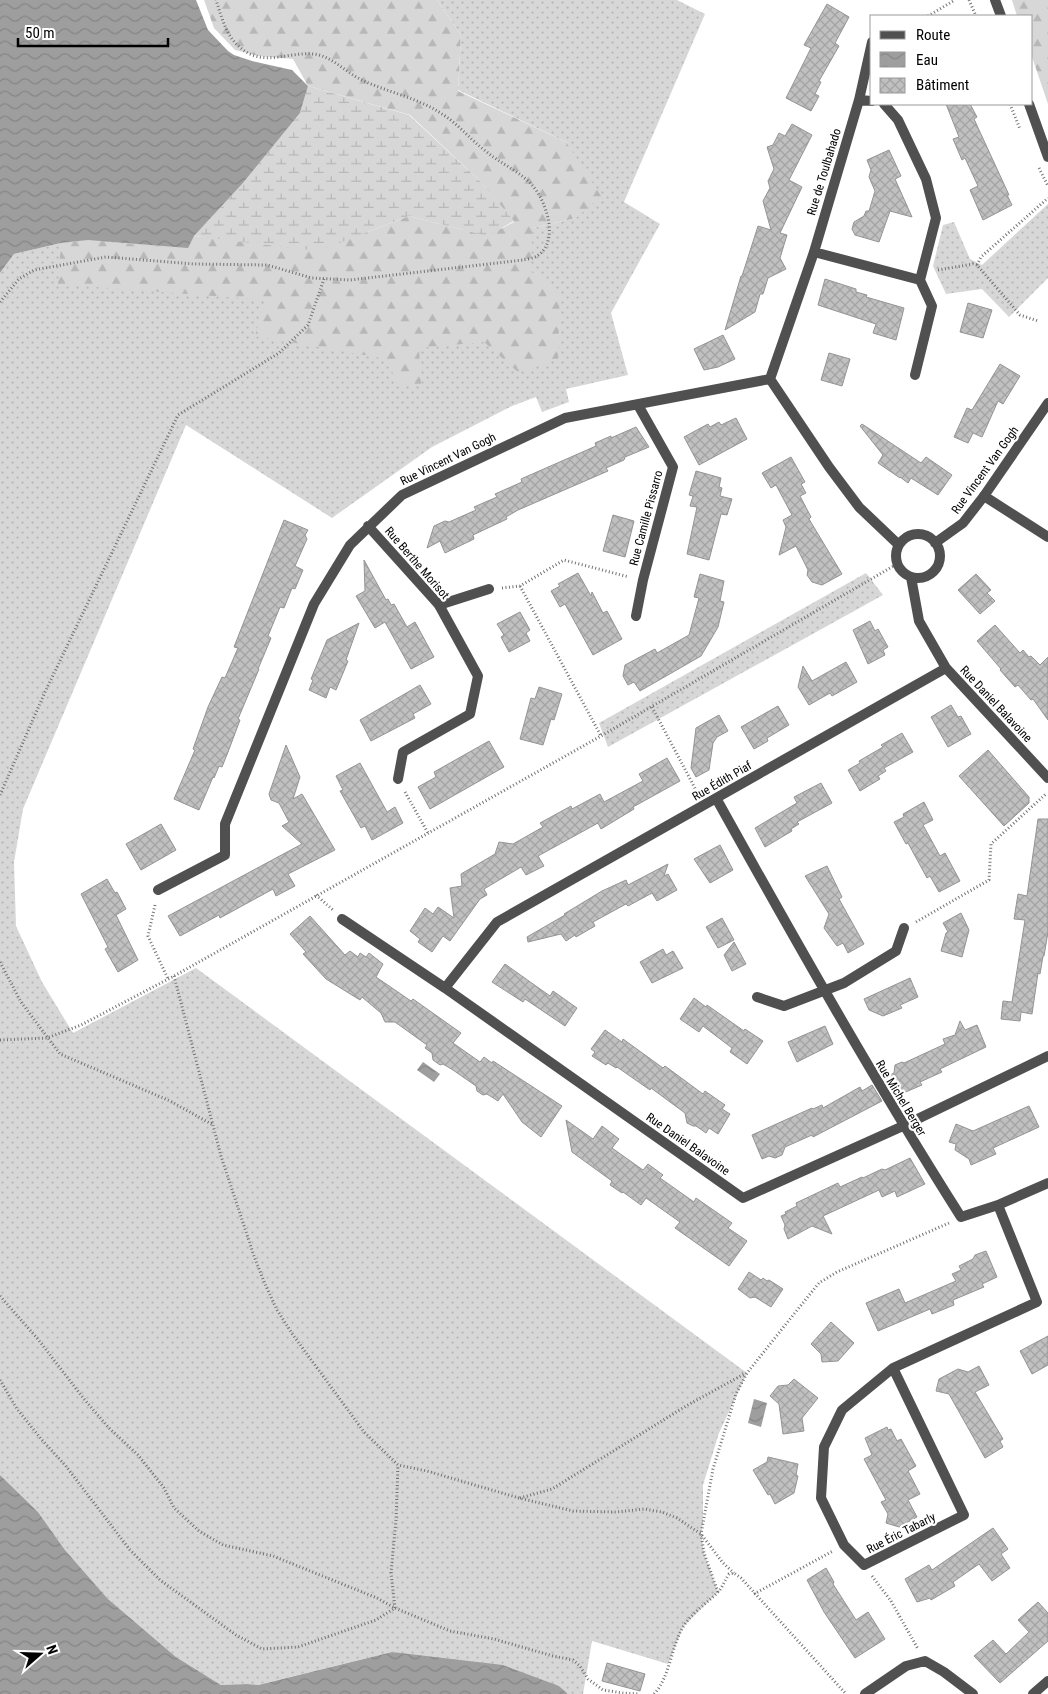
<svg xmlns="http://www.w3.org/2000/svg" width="1048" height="1694" font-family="'Roboto Condensed',sans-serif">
<defs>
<pattern id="grass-dots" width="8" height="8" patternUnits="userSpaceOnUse" patternTransform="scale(1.25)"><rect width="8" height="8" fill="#d7d7d7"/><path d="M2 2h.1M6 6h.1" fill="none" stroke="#b7b7b7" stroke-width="1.8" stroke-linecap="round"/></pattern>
<pattern id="forest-firs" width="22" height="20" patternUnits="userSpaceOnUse" patternTransform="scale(1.25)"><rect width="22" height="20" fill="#d7d7d7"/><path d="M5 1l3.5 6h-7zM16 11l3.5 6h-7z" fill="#b7b7b7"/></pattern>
<pattern id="wetland-marsh" width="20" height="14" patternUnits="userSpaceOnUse" patternTransform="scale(1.25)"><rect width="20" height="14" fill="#d7d7d7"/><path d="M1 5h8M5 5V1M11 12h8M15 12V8" fill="none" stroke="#b7b7b7"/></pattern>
<pattern id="water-waves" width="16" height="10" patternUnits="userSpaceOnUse" patternTransform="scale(1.25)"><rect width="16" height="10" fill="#9e9e9e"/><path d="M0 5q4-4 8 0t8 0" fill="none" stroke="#868686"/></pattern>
<pattern id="building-cross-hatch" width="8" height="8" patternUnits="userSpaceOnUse" patternTransform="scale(1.25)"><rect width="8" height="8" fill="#c0c0c0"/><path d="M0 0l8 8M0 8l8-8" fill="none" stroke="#a3a3a3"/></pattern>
</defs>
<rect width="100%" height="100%" fill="#fff"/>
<!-- grass -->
<path fill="url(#grass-dots)" d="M437 0H677L705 14 624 202 660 224 611 313 628 375 566 389 569 402 542 412 536 397 512 406 432 447 332 518 186 425 23 809 14 862 16 926 42 982 73 1033 196 968 747 1373 719 1433 703 1485V1523L701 1534 704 1553 718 1592 683 1627 668 1664 592 1641 583 1694H568L559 1686 392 1652 257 1685 247 1684 221 1685 176 1657 108 1599 65 1550 38 1512 0 1475V273L14 254 61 243 88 240 533 228 576 218 566 142 458 90 461 35Z
M1048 204V278L1009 317 982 289 946 294 933 266 943 225 954 222 970 259 982 265Z
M866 573 883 595 608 747 599 723Z"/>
<!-- forest -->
<path fill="url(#forest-firs)" d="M204 0H437L461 35 458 91 566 142 601 196 576 218 533 228 530 271 560 291 558 359 518 372 484 342 419 348 421 385 398 386 387 359 255 336 265 300 58 284 61 243 88 240 159 247 194 236 318 251 409 216 487 236 514 222 480 181 410 115 308 86 293 59 259 56 235 50 214 28Z
M1012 0H1048V104L1032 57V16H1017Z"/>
<!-- wetland -->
<path fill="url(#wetland-marsh)" d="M308 86 409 115 480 181 514 221 487 236 409 216 318 251 194 236 243 183 300 113Z"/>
<!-- water -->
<path fill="url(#water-waves)" d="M0 0H196L208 30 228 51 234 55 252 61 292 70 308 86 300 113 243 183 194 236 188 248 88 240 61 243 14 254 0 273Z
M423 1062 440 1074 434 1082 417 1070Z
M754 1399 767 1403 761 1427 748 1423Z
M0 1475 38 1512 65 1550 108 1599 176 1657 221 1685 247 1684 258 1685 392 1652 503 1665 559 1686 568 1694H0Z"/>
<!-- building -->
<path fill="url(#building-cross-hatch)" stroke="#949494" d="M827 4 849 17 835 43 839 46 819 81 821 82 815 94 819 96 811 111 786 98 811 48 804 45Z
M946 104H970L977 117 974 119 1009 195H1007L1012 205 983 220 970 190 978 186 965 158 962 160 953 139 959 137Z
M792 124 812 135 789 180 802 187 780 233 787 235 780 258 786 269 768 278 763 294H760L755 312 725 330 741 276H742L758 226 771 230 763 201 770 188 768 181 774 169 767 147 773 145 779 133 785 136Z
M889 150 901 176 895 179 912 217 890 211 879 242 855 235 852 229 854 222 864 216 866 211H869L875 191 869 177 871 170 867 160Z
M825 279 856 289V292L867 295 866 297 904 308 896 340 873 333 876 324 818 305Z
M968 303 992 310 983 338 960 332Z
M723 335 735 359 718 367 704 370 694 349Z
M829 353 850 359 842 386 821 380Z
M1000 364 1020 376 1003 404 998 401 982 437 973 433 968 443 954 437 967 408 972 410Z
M736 418 747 439 699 465 684 437 708 424 710 427 719 422 721 425Z
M862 424 921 463 926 457 952 475 938 495 911 478 908 483 900 477V478L878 463 883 455 860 426Z
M636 427 649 447 625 457 624 460 606 468 608 471 518 510 506 517 507 519 473 535 474 539 445 553 440 541 427 548 434 526 445 521 449 522 476 510 474 507 497 497 495 494 522 482 521 479 596 446 595 443 611 436V438Z
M791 457 805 482 801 484 806 493 800 496 811 517 809 519 842 574 822 585 812 582 807 575 808 570 796 546 779 555 786 527 783 520 792 515 776 485 771 488 762 473Z
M696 471 721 478 719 487 722 488 720 496 732 499 727 515 721 514 709 560 687 554 697 507 690 506 693 496 689 495Z
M613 515 634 521 625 557 603 551Z
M284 520 308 530 305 535 307 539 295 566 303 570 295 589 292 588 284 608 280 607 268 636 271 638 258 669H259L238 719 240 720 228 752 222 767 219 766 214 778 213 777 199 810 174 799 195 750 193 749 208 707 222 677 225 678 238 648 234 647Z
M364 560 386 600 388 599 391 605 394 604 407 627 415 622 434 657 411 669 385 622 375 628 356 596 365 591Z
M578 573 591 596 592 592 603 613 607 611 622 639 593 655 565 604 560 607 551 591 560 586 558 584Z
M700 574 724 581 720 601 724 602 718 627 701 656 640 691 634 682 628 685 623 676 625 665 655 649 657 653 689 635 699 598 694 597Z
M976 574 991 590 987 593 995 601 980 614 958 590Z
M520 612 530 630 526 633 530 641 509 652 501 637 504 635 497 624Z
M870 621 875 631 878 629 888 647 883 650 885 655 868 664 853 630Z
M359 623 346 660 348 661 336 690 330 687 326 698 309 690 313 680 311 679 327 640Z
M995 625 1020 653 1023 650 1029 657 1031 656 1040 665 1048 657V720L1033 699 1031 700 1018 685 1015 687 1000 670 1001 669 977 641Z
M846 662 857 682 832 696 830 693 809 705 798 687 803 666 812 681Z
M420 685 431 704 413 714 415 718 371 741 360 720Z
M539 687 562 694 554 720 551 719 543 745 520 739 531 698 535 699Z
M951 705 958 717 961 716 971 734 948 747 931 717Z
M778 706 789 725 767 738 768 741 754 749 741 727Z
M719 715 728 731 717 737 713 743 709 770 696 777 691 768 696 728Z
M902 733 913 752 884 768 886 771 878 776 880 779 860 791 848 770 860 763 859 761 883 747 881 745Z
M489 741 504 767 430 809 418 787 436 777 434 772Z
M286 745 300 777 293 799 302 794 335 850 288 874 295 886 276 896 273 889 220 918 219 915 180 936 168 916 302 844 282 826 289 822 279 803 271 800 269 794Z
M988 750 1029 797V803L1004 826 959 776Z
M667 758 680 781 633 807 634 809 601 829 598 823 538 856 544 866 526 875 521 867 484 889 487 895 480 899 450 941 443 936 432 952 418 942 420 939 410 931 425 908 433 914 438 907 454 918 450 888 462 886 461 874 495 854 499 842 513 844 543 827 540 823 571 806 572 809 600 794 604 802 643 781 639 774Z
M360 763 387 812 395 807 403 823 372 840 365 826 361 828 340 791 343 790 336 776Z
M821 783 832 803 797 822 799 824 791 829 792 831 765 847 755 828 797 803 794 797Z
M924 802 933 820 923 825 940 856 945 853 960 881 939 892 930 876 927 878 908 843 906 844 894 822 904 817 903 814Z
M1038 819H1048V932L1044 956H1043L1040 974 1038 973 1032 1014 1021 1012 1020 1021 1001 1019 1003 1001 1012 1002 1025 920 1014 919 1018 894 1027 896Z
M161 824 176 850 141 870 126 844Z
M720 845 733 870 710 883 694 859Z
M668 864 664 876 668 874 677 890 657 901 652 893 628 906 626 904 593 922 595 926 576 937 575 935 566 941 561 934 528 942 527 937 565 915 564 914 602 891 626 880 628 885Z
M827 866 842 897 839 899 864 944 848 953 843 943 837 946 824 928 829 914 805 876Z
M107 879 115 893 117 892 126 909 116 915 138 960 118 972 105 949 108 947 81 894Z
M961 913 969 930 962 957 941 951 946 933 948 932 943 923Z
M310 916 345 955 350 951 358 957 360 953 366 957 369 953 383 964 376 977 411 1001 413 999 461 1033 453 1043 480 1062 484 1057 492 1063 493 1061 562 1106 541 1137 522 1122 503 1094 498 1101 487 1094 483 1095 477 1091 476 1086 453 1070 443 1064 440 1065 433 1060 432 1053 425 1048 427 1045 395 1022H385L381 1013 362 997 360 1000 326 979 303 954 306 952 290 934Z
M722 918 734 940 718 948 706 927Z
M734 942 746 964 732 971 724 955Z
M663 949 666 955 673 951 683 968 652 983 640 962Z
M505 964 550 996 553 991 577 1008 565 1026 525 999 523 1002 492 982Z
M910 978 918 997 900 1005 902 1008 883 1016 869 1010 864 999Z
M694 998 706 1007 707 1005 744 1031 745 1029 763 1041 747 1064 730 1052 732 1048 703 1026 699 1032 680 1019Z
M960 1021 965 1030 977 1025 986 1047 940 1069 942 1072 920 1082 922 1085 901 1094 900 1091 894 1094 884 1078 894 1073 895 1065 902 1062 904 1063 945 1044 943 1039 955 1035Z
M825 1026 833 1044 797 1062 788 1042Z
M605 1030 622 1042 623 1039 663 1068 665 1066 703 1094 705 1091 725 1105 722 1109 730 1114 718 1134 709 1128 706 1133 696 1126H693L687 1123 685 1113 651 1088 650 1090 617 1067 616 1068 608 1063 606 1065 592 1056 595 1052 591 1049Z
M872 1085 882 1101 813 1137 812 1135 785 1147 782 1155 775 1158 769 1156 762 1159 752 1135 812 1108 813 1109 822 1105 823 1108 860 1087 862 1091Z
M1029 1106 1039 1127 993 1148 996 1154 971 1165 969 1159 955 1150 956 1144 949 1142 956 1124 973 1131Z
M566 1120 593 1139 602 1126 619 1139 612 1148 643 1170 648 1164 663 1175 660 1178 694 1202 696 1198 732 1223 728 1228 747 1241 729 1266 675 1228 680 1222 646 1198 641 1205 623 1192 622 1193 610 1185 612 1181 572 1152Z
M910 1158 925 1184 897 1197 895 1191 882 1197 879 1190 823 1216 832 1234 812 1226 788 1239 784 1229 785 1225 781 1216 786 1214 785 1212 797 1206 796 1203 838 1183 840 1187 862 1177 863 1178 882 1169 885 1170Z
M986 1251 997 1277 982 1284 984 1287 953 1300 954 1305 932 1314 930 1309 878 1331 866 1303 899 1289 905 1303 956 1281 952 1274 961 1270 959 1266 973 1259 975 1255Z
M749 1272 761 1280 763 1278 767 1281 769 1280 783 1289 771 1307 755 1297 750 1298 738 1289Z
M831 1322 854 1343 838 1361 822 1362 821 1354 811 1344Z
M1048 1336V1365L1032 1374 1020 1351Z
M979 1366 989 1385 975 1392 1003 1439 1000 1441 1003 1447 985 1458 949 1394 936 1391 939 1379 958 1369 968 1372Z
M794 1379 818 1398 802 1418 804 1431 783 1434 779 1404 770 1396 778 1386 788 1385Z
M887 1427 888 1430 891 1429 897 1441 901 1439 916 1466 908 1471 920 1494 908 1500 917 1517 899 1527 886 1523 888 1514 881 1502 886 1500 864 1459 872 1455 865 1438Z
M768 1457 798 1464 796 1475 798 1476 794 1493 775 1504 770 1494 768 1495 753 1470 767 1462Z
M993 1528 1008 1549 1001 1554 1010 1568 992 1581 979 1564 953 1582 955 1586 931 1600 930 1598 917 1602 905 1579 929 1565 932 1570Z
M826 1568 834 1582 833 1584 856 1620 868 1612 885 1639 855 1658 824 1612 807 1580Z
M1038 1602 1048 1613V1641L1000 1683 974 1656 993 1640 1006 1654 1029 1632 1018 1620Z
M607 1663 645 1674 640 1691 602 1681Z"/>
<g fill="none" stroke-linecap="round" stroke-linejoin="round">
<!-- path -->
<path stroke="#727272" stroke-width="3" stroke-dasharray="1 2.5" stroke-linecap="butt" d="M969 0 976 16
M928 16 955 0
M1010 104 1020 129
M1039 168 1048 186
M977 265 981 257 1048 198
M938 270 973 264 977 265 1020 315 1038 321
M0 302 19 279 34 270 106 257 194 264 267 265 312 278 350 280 523 260C527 259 534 258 537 256 550 248 551 231 548 218 537 174 513 174 483 149 469 138 457 123 442 114 417 97 385 92 358 78 345 71 334 59 319 55 293 49 266 68 242 49 226 37 222 18 216 0
M520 586 601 736
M502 588 520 586 564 560 629 577
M652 707 697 792
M405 792 428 833
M0 795 45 692 178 415 279 353 308 325 324 279
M316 895 333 910
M155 905 148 936 168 979
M916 922 989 880 991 844 1047 793
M0 962 21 1002 60 1054 170 1101 213 1125
M174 976 221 1156 254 1256 265 1284 277 1310 293 1335 364 1432 398 1465 427 1471 519 1498 573 1511 616 1512 644 1509 662 1512 677 1518 701 1534 723 1563 734 1573
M0 1040 47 1038 81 1025 174 976 601 736 897 564
M0 1296 37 1338 84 1399 109 1428 138 1455 164 1488 174 1508 199 1531 223 1545 273 1556 377 1598 395 1608
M0 1380 17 1409 42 1440 65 1465 130 1550 160 1580 236 1635 262 1649 298 1647 376 1620 395 1608 450 1631 494 1639 553 1656 573 1660 580 1666 588 1679 603 1690 623 1693 639 1694
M520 1498 552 1489 686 1406 746 1373
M872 1576 891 1601 918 1649
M718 1592 704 1553 701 1534 713 1469 736 1394 747 1373 798 1309 819 1283 837 1272 949 1223
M754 1594 833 1551
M395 1608 391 1573 396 1520 398 1465
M654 1694C670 1677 671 1647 683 1627 692 1612 708 1603 719 1591 723 1586 725 1580 729 1574L734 1573 741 1578 846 1694"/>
<!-- service -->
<path stroke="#505050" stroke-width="10" d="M984 496 1048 537
M439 605 489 589"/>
<!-- minor -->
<path stroke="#505050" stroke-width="10" d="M872 42 859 100 872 101
M884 104 898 120 926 179 936 218 920 280 932 306 915 375
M814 252 920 280
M770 379 814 252 859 100
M770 379 829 467 859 507 899 545
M368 526 439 605 478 676 470 714 403 752 398 779
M896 556a22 22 0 1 1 44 0a22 22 0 1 1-44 0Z
M935 543 963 523 984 496 1048 403
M911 577 919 621 946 668 1048 778
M636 616 643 580 673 467 638 405
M716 798C795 940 874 1080 961 1217L998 1205 1048 1183
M158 890 225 855V824L314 604 350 545 402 495 565 418 770 379
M342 919 445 988 743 1198 903 1126 1048 1056
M445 988 497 922 946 668
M757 997 784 1006 844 983 896 951 904 928
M893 1368 964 1515 864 1565 844 1545 821 1498 824 1447 842 1410 893 1368 1037 1302 998 1205
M865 1694 906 1666 925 1661 944 1672 973 1694
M1033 1694 1048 1681"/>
<!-- tertiary -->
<path stroke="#505050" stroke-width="10" d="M995 0 1001 16
M1029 104 1048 157"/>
</g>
<g text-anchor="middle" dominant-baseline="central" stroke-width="4.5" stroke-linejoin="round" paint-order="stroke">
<!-- street labels -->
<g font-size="12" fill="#000" stroke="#fff">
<text transform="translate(824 172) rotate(-73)">Rue de Toulbahado</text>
<text transform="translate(448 459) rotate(-26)">Rue Vincent Van Gogh</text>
<text transform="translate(985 470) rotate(-54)">Rue Vincent Van Gogh</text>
<text transform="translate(646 518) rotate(-75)">Rue Camille Pissarro</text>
<text transform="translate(417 563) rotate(49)">Rue Berthe Morisot</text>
<text transform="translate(996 704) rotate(47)">Rue Daniel Balavoine</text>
<text transform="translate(722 781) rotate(-30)">Rue Édith Piaf</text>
<text transform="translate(901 1098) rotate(59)">Rue Michel Berger</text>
<text transform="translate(688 1144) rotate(35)">Rue Daniel Balavoine</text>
<text transform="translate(901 1533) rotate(-27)">Rue Éric Tabarly</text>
</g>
</g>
<!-- legend -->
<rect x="870" y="15" width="162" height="90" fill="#ffffff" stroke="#999999"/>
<rect x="880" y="31" width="25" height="8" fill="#505050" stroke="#999999"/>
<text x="916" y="40" font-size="15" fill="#000000">Route</text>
<rect x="880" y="52" width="25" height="15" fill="url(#water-waves)" stroke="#999999"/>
<text x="916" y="65" font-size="15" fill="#000000">Eau</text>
<rect x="880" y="78" width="25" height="15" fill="url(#building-cross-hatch)" stroke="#999999"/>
<text x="916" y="90" font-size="15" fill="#000000">Bâtiment</text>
<!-- north arrow -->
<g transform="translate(40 1654) rotate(70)" stroke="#ffffff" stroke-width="4" paint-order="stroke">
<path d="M0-4L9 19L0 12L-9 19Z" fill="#000000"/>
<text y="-8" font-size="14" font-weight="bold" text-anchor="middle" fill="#000000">N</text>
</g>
<!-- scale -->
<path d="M18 38v8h150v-8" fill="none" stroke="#000000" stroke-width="2.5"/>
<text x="25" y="38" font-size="15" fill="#000000" stroke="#ffffff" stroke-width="4" paint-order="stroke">50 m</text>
</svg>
